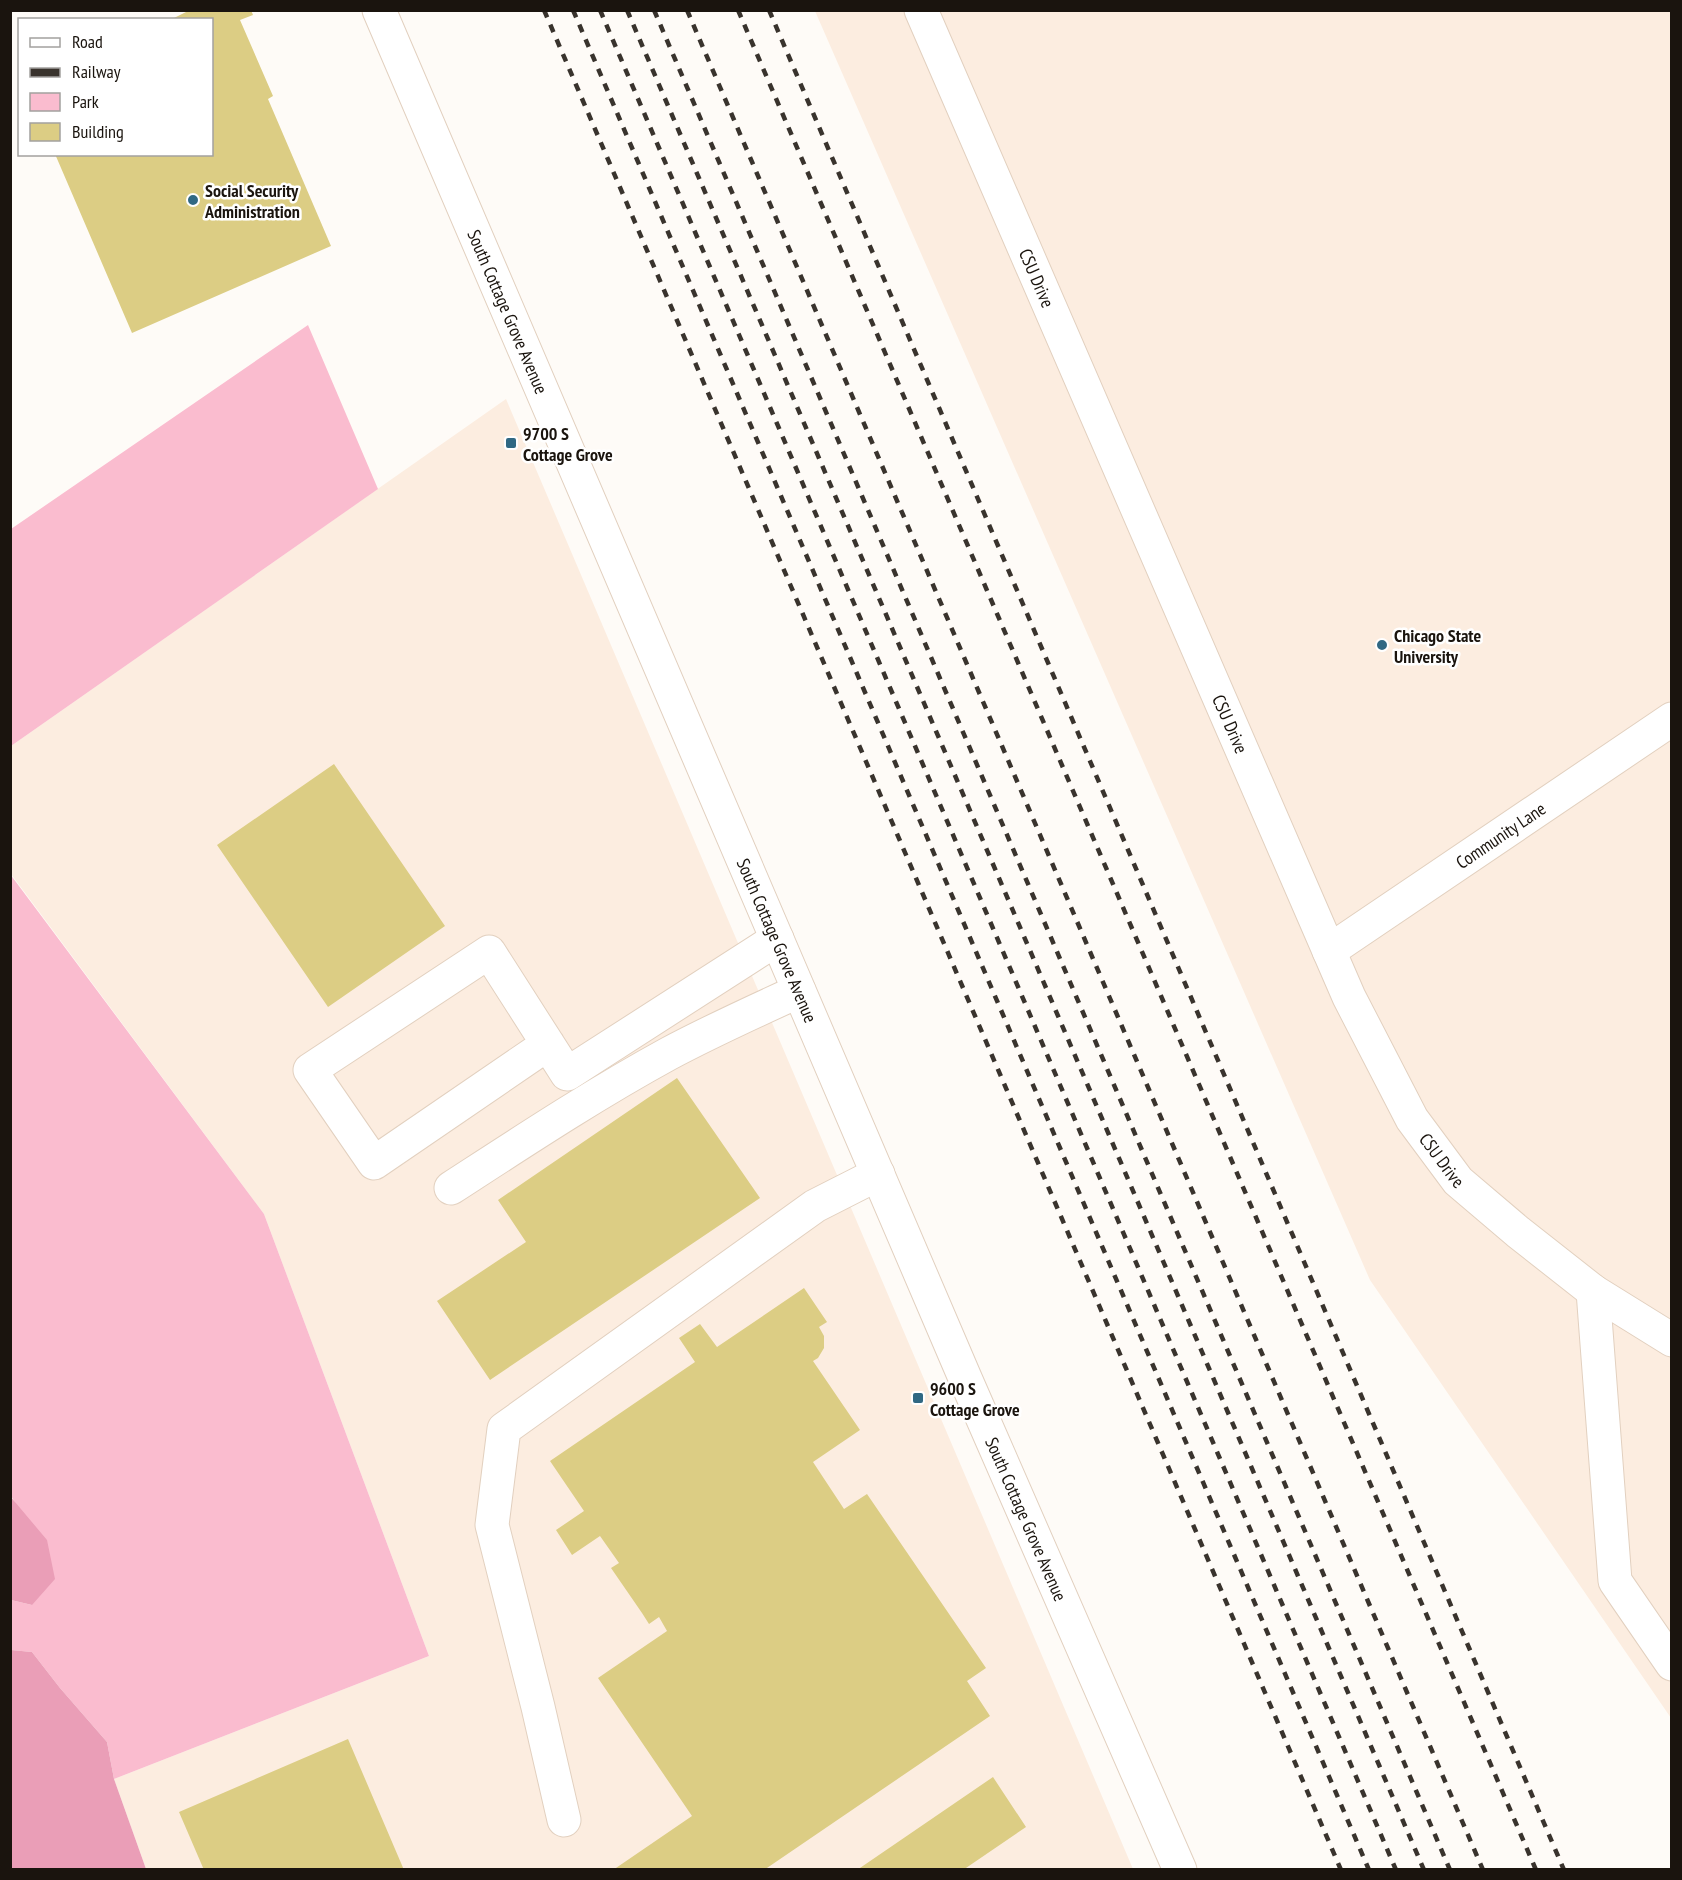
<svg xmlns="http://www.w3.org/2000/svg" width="1682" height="1880" font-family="'PT Sans Narrow',sans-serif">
<rect width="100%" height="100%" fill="#fefbf7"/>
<!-- built -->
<path fill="#fcede0" d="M815 11H1671V1718L1370 1280Z
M506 399 1133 1869H146L114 1779 429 1656 264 1214 11 874V746Z"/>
<!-- green -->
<path fill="#fabccf" d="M308 325 378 489 11 746V529Z
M10 874 264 1214 429 1656 114 1779 107 1742 60 1688 32 1652 11 1650V1600L32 1605 18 1507 11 1496Z"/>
<!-- forest -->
<path fill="#ea9eb7" d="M10 1496 47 1540 55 1579 32 1605 11 1600Z
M11 1650 32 1652 60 1688 107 1742 114 1779 146 1869H11Z"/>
<!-- building -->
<path fill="#dccd84" d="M190 10H251L253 15 240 20 273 96 268 99 331 246 132 333 55 154H212V20H170Z
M334 764 445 926 328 1007 217 845Z
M677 1078 760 1198 490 1380 437 1301 526 1242 498 1200Z
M804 1288 827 1322 819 1327 824 1336V1348L818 1358 813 1361 860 1430 813 1462 844 1509 867 1494 986 1668 967 1681 990 1716 764 1870H613L692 1816 598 1678 667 1631 659 1617 649 1624 642 1613 611 1568 619 1563 600 1536 572 1555 556 1530 584 1511 550 1461 695 1362 679 1338 700 1324 717 1347Z
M348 1739 404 1870H204L179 1812Z
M993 1777 1026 1827 963 1870H857Z"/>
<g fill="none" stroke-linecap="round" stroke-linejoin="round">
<!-- minor casing -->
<g stroke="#e2d0bf" stroke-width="35">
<g id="minor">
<path id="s1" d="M379 10 965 1378 1180 1870"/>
<path id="s2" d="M921 10 1349 997 1412 1119 1458 1181 1518 1232 1593 1291 1672 1340"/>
<path id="s3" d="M1329 951 1672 719"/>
<path d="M548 1044 374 1163 310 1070 489 952 567 1074 777 939"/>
<path d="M451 1188C522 1142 593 1095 668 1054 711 1031 755 1011 799 991"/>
<path d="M1593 1291 1615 1581 1672 1664"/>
<path d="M564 1820 538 1707 492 1525 504 1429 815 1206 878 1174"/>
</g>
</g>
<!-- minor -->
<use href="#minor" stroke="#fff" stroke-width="33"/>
<!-- rail -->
<path stroke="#39332d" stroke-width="4.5" stroke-dasharray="8 8" stroke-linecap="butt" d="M544 10 1341 1870
M573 10 1369 1870
M600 10 1396 1870
M627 10 1424 1870
M654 10 1450 1870
M687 10 1483 1870
M738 10 1536 1870
M769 10 1564 1870"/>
</g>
<!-- markers -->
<g fill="#306883" stroke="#fff" stroke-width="2">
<circle cx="193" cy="200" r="6"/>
<rect x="505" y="437" width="12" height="12" rx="3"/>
<circle cx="1382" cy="645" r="6"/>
<rect x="912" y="1392" width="12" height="12" rx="3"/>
</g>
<g text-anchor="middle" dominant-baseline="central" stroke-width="5" stroke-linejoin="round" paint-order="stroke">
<!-- poi labels -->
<g font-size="18" font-weight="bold" fill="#1a140e" stroke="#fff" text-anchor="start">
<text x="205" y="190">Social Security<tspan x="205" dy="21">Administration</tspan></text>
<text x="523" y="433">9700 S<tspan x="523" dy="21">Cottage Grove</tspan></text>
<text x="1394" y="635">Chicago State<tspan x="1394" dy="21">University</tspan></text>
<text x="930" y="1388">9600 S<tspan x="930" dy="21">Cottage Grove</tspan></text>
</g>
<!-- street labels -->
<g font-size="18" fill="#1a140e" stroke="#fff">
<text stroke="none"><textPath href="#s2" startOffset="292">CSU Drive</textPath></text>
<text stroke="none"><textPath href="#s1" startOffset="328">South Cottage Grove Avenue</textPath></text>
<text stroke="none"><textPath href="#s2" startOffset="778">CSU Drive</textPath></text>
<text stroke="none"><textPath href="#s3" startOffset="207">Community Lane</textPath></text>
<text stroke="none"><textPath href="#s1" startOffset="1012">South Cottage Grove Avenue</textPath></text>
<text stroke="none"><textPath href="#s2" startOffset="1264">CSU Drive</textPath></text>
<text stroke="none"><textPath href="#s1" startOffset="1642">South Cottage Grove Avenue</textPath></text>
</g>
</g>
<!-- border -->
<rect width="1682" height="1880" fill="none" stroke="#1a140e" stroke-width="24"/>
<!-- legend -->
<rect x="18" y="18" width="195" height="138" fill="#ffffff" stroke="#a3a19f" stroke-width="1.5"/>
<rect x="30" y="38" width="30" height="9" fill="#ffffff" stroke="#a3a19f" stroke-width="1.5"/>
<text x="72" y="48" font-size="18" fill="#1a140e">Road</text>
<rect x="30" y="68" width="30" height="9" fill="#39332d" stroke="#a3a19f" stroke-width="1.5"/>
<text x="72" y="78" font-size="18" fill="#1a140e">Railway</text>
<rect x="30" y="93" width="30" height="18" fill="#fabccf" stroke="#a3a19f" stroke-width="1.5"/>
<text x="72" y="108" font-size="18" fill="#1a140e">Park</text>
<rect x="30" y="123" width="30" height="18" fill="#dccd84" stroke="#a3a19f" stroke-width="1.5"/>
<text x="72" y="138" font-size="18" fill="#1a140e">Building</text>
</svg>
